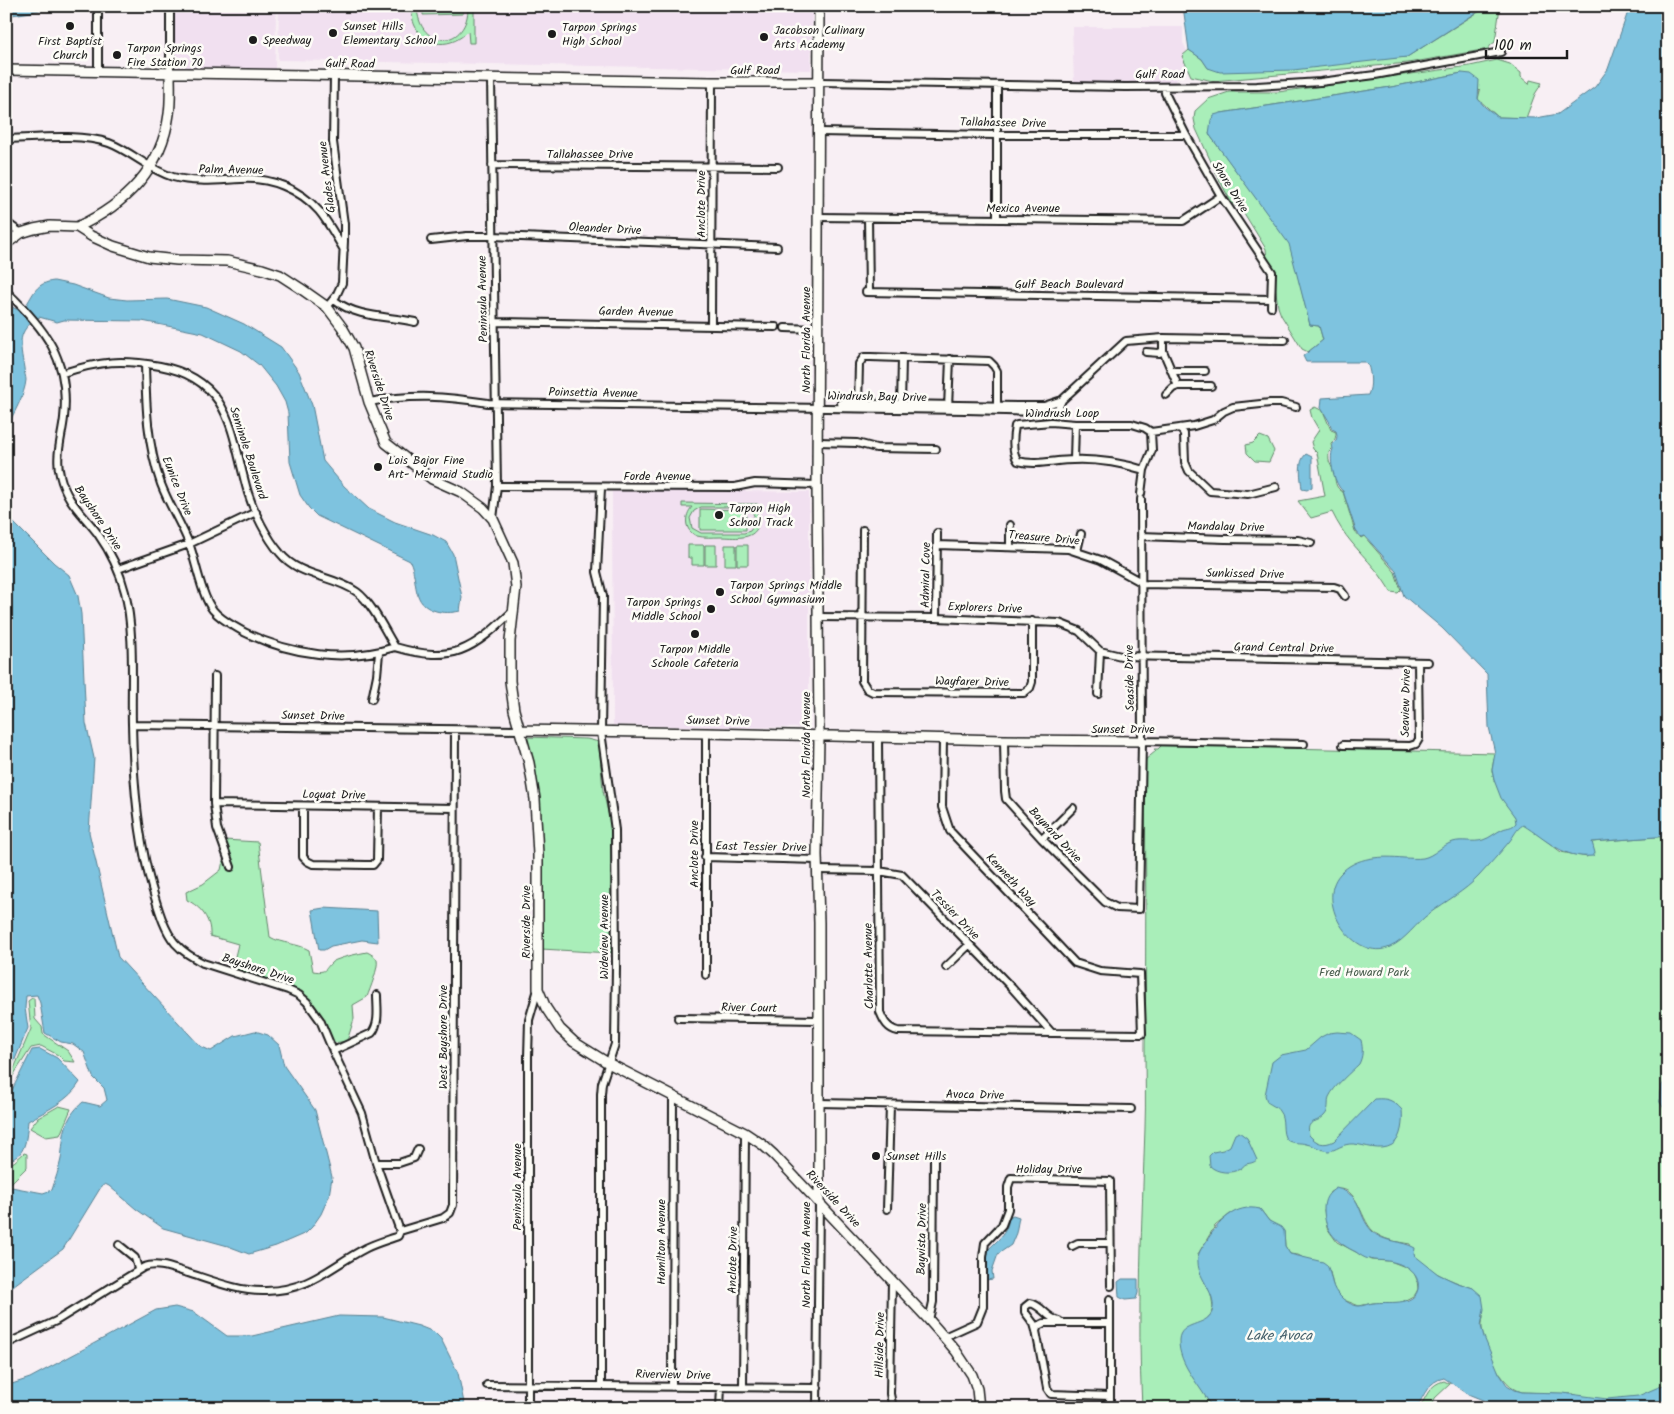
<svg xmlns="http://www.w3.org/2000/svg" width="1674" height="1414" font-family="Kalam,sans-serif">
<rect width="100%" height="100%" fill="#f8eff4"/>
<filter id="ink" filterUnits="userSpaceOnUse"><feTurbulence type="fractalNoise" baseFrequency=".02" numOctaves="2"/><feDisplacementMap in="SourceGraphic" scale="10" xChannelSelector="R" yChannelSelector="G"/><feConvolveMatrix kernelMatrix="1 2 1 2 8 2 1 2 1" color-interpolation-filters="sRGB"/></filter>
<g filter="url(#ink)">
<!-- built -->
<path fill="#f1e0f0" d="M279 6H812L811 70 278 60Z
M173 8 276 12 275 70 173 68Z
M1072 27H1183V43L1187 51 1194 56 1186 69 1173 84 1074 83Z
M612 489 809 492V728L613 725Z"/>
<!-- green -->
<path fill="#a9eeb9" stroke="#62856a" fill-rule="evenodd" d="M412 6H417C418 51 469 50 468 6H474V43H469L468 31C453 48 425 49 415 26 412 20 412 13 412 6Z
M423 6H463V14L423 15Z
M1488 6 1500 7 1495 42 1491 45 1488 49 1408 63 1213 81 1191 76 1182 56 1189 50 1202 59 1208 68 1407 57Z
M1497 60 1510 64 1521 73V77L1529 84 1530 80 1542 83 1535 94 1526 118 1498 117 1478 99 1480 91 1462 73 1391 87 1221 113 1209 134 1290 244 1310 325 1319 326 1323 340 1308 352 1302 349 1281 315 1278 307 1274 277 1267 260 1266 249 1244 213 1231 202 1219 179 1196 129 1194 119 1195 111 1208 99 1229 92H1278L1470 66Z
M1315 407 1323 411 1331 430 1336 432C1336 437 1335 441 1331 444L1332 449 1329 452C1328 466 1331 462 1334 473 1336 481 1334 487 1343 492L1355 531 1361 538 1364 536 1395 572 1401 590 1398 593 1391 592C1386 584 1381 576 1375 569 1357 548 1344 537 1332 512L1311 518 1298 501 1325 496 1317 453 1313 449 1311 442 1319 430 1312 418 1310 410Z
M1260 436 1268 439 1274 451 1269 462 1255 461 1247 453 1246 445 1253 443Z
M682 503 758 504V507L753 508C758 513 760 519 758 526 753 541 733 537 720 537 713 537 704 538 697 536 684 531 684 516 692 507H682ZM701 507H744L750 510 754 515V525L750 531 744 533H701L692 528 690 518 694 511Z
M700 509 746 510V530H700Z
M688 545H704V565H692V558H688Z
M705 545H716V565H705Z
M725 545H736V565H725Z
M737 545H748V565H737Z
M525 737 587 739 599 742 603 791 611 825V953L541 949V912Z
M1162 745 1495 753 1492 770 1494 780 1515 817 1561 852 1587 857 1592 846V842L1668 836V1078L1662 1085 1660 1102 1668 1115V1408H1575L1573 1394 1522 1392C1500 1386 1485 1349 1482 1328 1481 1323 1484 1318 1483 1313 1481 1305 1476 1296 1473 1288 1454 1282 1427 1272 1414 1255 1412 1252 1411 1248 1410 1244 1398 1242 1382 1240 1373 1231 1359 1218 1357 1178 1330 1192L1324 1210 1327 1228 1337 1242 1371 1260 1390 1261 1408 1268 1414 1273 1417 1280 1418 1289 1415 1295 1400 1303H1373L1359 1306 1344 1300 1334 1290 1330 1272 1298 1255 1290 1254 1285 1246 1284 1231 1269 1221 1260 1209 1230 1214 1215 1226 1198 1254 1205 1284 1211 1293 1213 1307 1211 1314 1206 1320 1189 1370 1206 1396 1212 1408H1142C1137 1314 1142 1221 1145 1128 1146 1101 1145 1075 1145 1048 1146 952 1146 856 1145 760L1156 751 1154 749H1158Z
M224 840 258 842 270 937C282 944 297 943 309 950L313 971C330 974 324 965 336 960 346 956 357 954 367 952 371 954 375 956 377 960 379 967 370 989 367 997L353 1005 354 1019 347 1041 333 1043C328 1031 324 1018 316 1007 297 982 260 977 232 969L238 944 210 936C211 919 201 907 187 900L186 892 203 884 221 870 224 856 229 871 234 869Z
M32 998H34L35 1019 42 1027 43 1034 68 1051 75 1062 64 1061 58 1055 41 1046 31 1048 7 1085 31 1029 28 1001Z
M59 1106 71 1109 60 1135 46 1137 30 1128 38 1118Z
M24 1153 27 1154V1167L11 1183H6V1164L14 1162Z
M1444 1381 1450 1384 1435 1398 1432 1408H1420C1426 1396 1430 1384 1444 1381Z"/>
<!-- water -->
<path fill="#7ec3df" stroke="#578091" d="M6 6H57L31 12 6 16Z
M1183 6H1487L1407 57 1293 70 1220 72 1208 68 1202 59 1189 50Z
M1630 6H1668V836L1592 842 1595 853 1593 856C1563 859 1547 840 1523 825 1516 829 1514 836 1509 842 1499 854 1489 865 1479 876 1465 891 1446 901 1430 913 1416 923 1406 940 1390 947 1355 963 1314 903 1340 874 1356 856 1382 856 1404 858 1410 858 1417 859 1423 858 1434 856 1442 845 1453 842 1462 839 1473 843 1483 840 1490 838 1496 832 1503 829 1508 827 1512 828 1516 823L1515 817 1501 798 1494 780 1492 770 1495 753 1489 727 1487 674 1442 628 1404 596 1396 571 1365 536 1361 537 1356 531 1343 491C1335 486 1328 459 1333 449L1332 445C1337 441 1338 436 1336 431L1332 429 1329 421 1321 408 1322 398 1368 395C1372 386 1371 374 1368 365L1365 362H1306L1303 356 1323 340 1319 326 1310 325 1289 244 1209 134 1211 120 1214 115 1221 113 1391 87 1462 73 1471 74 1479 80 1478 99 1485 107 1498 117 1536 118 1558 114 1595 87 1608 69Z
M54 281 73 285 109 298 127 300 167 299 206 307 244 324 281 347 299 372 312 405 323 461 344 486 369 509 395 522 433 535 446 542 453 554 462 597 460 611C451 613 444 613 436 611 410 604 419 581 410 561L317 516 309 508 300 495 290 462 288 413 285 402 276 386 259 365 241 351 203 333 142 321 64 320 57 322 39 317C16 331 20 344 24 368 24 372 26 377 26 380 25 394 13 416 6 427V304L16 309 25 307C34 293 36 283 54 281Z
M1306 454 1312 457V487L1307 490 1302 489C1301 478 1297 462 1306 454Z
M6 515 54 563 69 575 78 596 81 614 86 723 94 758 89 832 118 957 200 1046 211 1051 235 1036 255 1031 268 1035 279 1045 284 1066 315 1110 332 1177 329 1196 321 1214 312 1227 306 1233 276 1246 249 1254 228 1246 163 1228 136 1209 109 1186 105 1184 101 1187 63 1249 6 1291V1186L43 1193 52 1190C55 1180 59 1169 61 1159 64 1135 63 1119 83 1102L100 1106 107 1100 104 1088 93 1077 84 1052 73 1044 61 1042 45 1033 40 1003 37 995 26 996 25 1008 28 1028 6 1081Z
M324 908 377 911 378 942 362 940 331 946 324 950H319L312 910Z
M1337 1032 1351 1033 1361 1040C1363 1049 1363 1056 1359 1064 1351 1072 1334 1086 1329 1097 1327 1103 1330 1110 1324 1116 1316 1124 1306 1119 1309 1135 1317 1144 1324 1146 1334 1141L1375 1099C1388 1098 1393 1100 1402 1110 1403 1120 1402 1139 1392 1145 1380 1152 1365 1145 1354 1144 1342 1143 1336 1151 1328 1151 1320 1150 1314 1145 1306 1144 1300 1142 1292 1144 1287 1140 1280 1133 1286 1119 1279 1111 1277 1107 1271 1105 1267 1102L1265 1095 1272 1062 1281 1055 1306 1050 1321 1037 1329 1033Z
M40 1049 57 1058 80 1082C69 1101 47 1110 28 1121 26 1138 27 1157 6 1161V1093L11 1092 32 1050Z
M1668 1078V1115L1660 1102 1662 1085Z
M1239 1132 1247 1138 1257 1160C1253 1163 1251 1163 1246 1164 1244 1165 1242 1168 1240 1169 1231 1174 1217 1173 1210 1166L1209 1156 1213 1152 1223 1150 1230 1146 1235 1134Z
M1336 1188C1364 1195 1356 1214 1372 1231 1383 1243 1402 1240 1415 1248L1414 1255 1438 1274 1455 1282 1473 1288 1482 1296 1484 1309 1481 1326 1484 1337 1499 1373 1507 1385 1515 1390 1522 1392 1563 1393 1607 1399 1638 1396 1668 1383V1406L1661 1408H1515L1495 1405 1468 1394 1444 1378C1429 1381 1424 1394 1417 1408H1212C1202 1387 1178 1365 1179 1340 1180 1321 1206 1327 1212 1312 1218 1294 1198 1280 1198 1262 1197 1254 1201 1249 1206 1242 1218 1222 1235 1203 1260 1209L1269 1221 1281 1227 1284 1231 1285 1246 1290 1254 1323 1262 1327 1265C1333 1278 1330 1288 1342 1298 1346 1302 1354 1306 1359 1306 1364 1306 1369 1303 1374 1303 1387 1301 1414 1307 1418 1289 1421 1272 1402 1263 1388 1261 1382 1260 1375 1261 1369 1259 1364 1258 1360 1255 1356 1252 1337 1243 1324 1231 1324 1209 1324 1199 1328 1193 1336 1188Z
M1013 1215 1019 1217 1016 1233 1011 1245 998 1254 992 1271 993 1279 986 1280V1252C997 1240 1008 1234 1009 1217Z
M1122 1279H1138V1293L1136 1299 1125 1300 1119 1297 1118 1282Z
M175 1307 194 1312 227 1336H252L339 1316 383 1317 419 1326 434 1332 441 1339 458 1373 465 1408H6V1386L30 1378 156 1310Z"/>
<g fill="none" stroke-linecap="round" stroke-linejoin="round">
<!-- street casing -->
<g stroke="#1c1c1c" stroke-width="10">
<path id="street" d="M98 71V6
M170 72V6
M491 78 497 486 493 519
M819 82 1125 87 1257 86 1320 82 1375 75 1501 52
M997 85V219
M1165 87V93L1186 135 1221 196 1272 272 1271 307
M819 132 996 135H1186
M6 139C36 138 81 133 109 143 131 151 149 170 173 177 196 183 218 180 241 179 270 177 300 189 319 211 329 223 336 237 344 250
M492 165 778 167
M818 217 1183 221 1221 196
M868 218 869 292
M6 222 21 233
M431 240 467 236H493L777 247
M6 291C46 329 70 360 64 418 62 437 55 456 60 475 66 501 82 513 98 534 110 551 120 572 125 592 135 635 131 680 132 724 133 779 137 835 152 888 158 907 163 928 175 943 183 952 192 957 203 963L288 990 299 995 307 1002 320 1020 333 1051 362 1113 376 1163 400 1231
M866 292 1271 299
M334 300C357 318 388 316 415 322
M327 307 336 296 342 283 344 241V224L333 142 334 76
M495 322 776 327
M711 325 712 82
M785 328 818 329
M1163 338V351L1178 386H1211
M1146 352 1159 353 1163 351
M145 364C146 405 147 445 161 484 169 505 182 525 190 546 196 563 202 597 213 610 221 620 234 626 244 632 291 655 345 663 395 647
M1172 371H1205
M63 373C101 361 121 359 160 366 233 380 231 435 248 493 254 512 267 538 280 553 299 577 333 575 357 592 372 603 385 631 395 647
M1166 395 1173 388 1178 386
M369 402C413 394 444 396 488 403L966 410 1039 412C1055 416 1056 414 1062 400L1126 341 1163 338 1285 340
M841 403 1017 406H1044L1062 400
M858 406 859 364 864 357H871L989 361 994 366 997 371V410
M901 407 902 358
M948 408 950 359
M1180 428 1184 434 1185 462 1189 471 1210 491 1248 494 1276 487
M1151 432 1194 426 1213 420 1224 411 1233 407 1270 403H1281L1296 407
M817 442 857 443 876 448 936 449
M1074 460 1075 424
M497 486 735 487 755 483 817 485
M1141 494 1144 470 1152 450 1151 432 1145 428 1132 424H1075L1051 422 1017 425 1015 426C1013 437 1012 453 1018 461 1036 466 1055 460 1073 460 1097 459 1121 463 1144 470
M863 530 862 681 867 689 873 692 1024 693 1030 688 1032 682V621
M1141 536 1225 539 1298 540 1311 543
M937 545 1068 549 1101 560 1141 582
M1010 546V525
M1077 551 1081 534
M118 569 189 544 256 512
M1141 584 1334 587 1340 589 1345 596
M818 617 936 618 1059 623 1079 631 1100 651 1121 656 1428 662
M936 618 937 533
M395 647C454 664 472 650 513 611
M215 676 214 804 217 828 231 867
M1098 694 1100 651
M372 699 377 675 379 653
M132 725 520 730
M878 738 880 1012C884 1022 888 1029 898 1031L1142 1034 1140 974 1100 971 1075 963 950 831 942 807 943 739
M1004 740 1005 791 1006 799 1042 839 1105 902 1117 908 1139 909 1142 741 1141 499
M1142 741 1304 744
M1343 745 1410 746 1416 744 1419 739 1418 662
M214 804 454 808
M303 806V857L307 861 313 864 366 865H373L377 860 378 807
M1042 839 1073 808
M705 857 817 860
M817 870 879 871 902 875 1012 988 1051 1032
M946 967 969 945
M706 975V733
M678 1018 818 1020
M333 1051 372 1033C380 1023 377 1007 377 995
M818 1103 1131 1109
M376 1163H399L414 1158 418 1149
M887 1209 890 1105
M400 1231 443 1218 450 1213 453 1205 455 730
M119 1245 135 1258 138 1269
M1072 1246 1078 1243H1110
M892 1281 890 1394 893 1408
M929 1320 933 1302 934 1159
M1036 1331 1034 1324 1025 1312V1307L1030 1303C1042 1305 1046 1318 1059 1321
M944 1337 977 1322 983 1307V1257L985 1243 1002 1225 1008 1209V1187L1011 1178 1110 1181 1111 1286
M6 1344 56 1321 144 1267C159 1262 173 1269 188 1273 213 1281 240 1292 266 1291 311 1290 329 1267 366 1248 376 1243 387 1240 398 1236L400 1231
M487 1385 818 1388
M601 1386V1094L602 1083 615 1044 616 967 615 830 601 732 603 596 597 572 601 488
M672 1387 673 1097
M743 1387 745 1133
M1110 1396 1051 1394 1047 1388 1036 1331 1038 1326 1044 1323H1110
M528 1408V1057L529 1020 538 989
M720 1408 721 1387
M817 1408 819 1202
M1110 1408V1299"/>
</g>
<!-- secondary casing -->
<g stroke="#1c1c1c" stroke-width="12">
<path id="secondary" d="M6 70 712 82H819
M77 227C125 205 162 168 169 114 171 100 170 86 170 72
M6 244 21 233 34 229 50 226 77 227 91 236 113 246 149 257 177 260 227 261 262 269 280 275 300 288 327 307 342 327 354 348 369 402 386 443 432 479 461 492 483 508 493 519 513 563 516 587 510 641V681L514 710 529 763 535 799 538 855V989L546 1008 560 1029 574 1042 608 1063 745 1133 763 1145 774 1155 929 1320 956 1351 972 1375 977 1389 979 1408
M520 730 706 733 1004 740 1142 741
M819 1201V923L817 855 819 736 817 485 819 6"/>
</g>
<!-- street -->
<use href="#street" stroke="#fdfcf7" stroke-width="6"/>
<!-- secondary -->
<use href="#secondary" stroke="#fdfcf7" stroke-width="9"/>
</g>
</g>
<!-- markers -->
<g fill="#1c1c1c" stroke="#fdfcf7" stroke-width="2">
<circle cx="70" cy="26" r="5"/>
<circle cx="333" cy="33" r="5"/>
<circle cx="552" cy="34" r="5"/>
<circle cx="764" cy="37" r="5"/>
<circle cx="253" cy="40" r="5"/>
<circle cx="117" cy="55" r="5"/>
<circle cx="378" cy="467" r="5"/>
<circle cx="719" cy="515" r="5"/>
<circle cx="720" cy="592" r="5"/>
<circle cx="711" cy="609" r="5"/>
<circle cx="695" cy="634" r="5"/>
<circle cx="876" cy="1156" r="5"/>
</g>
<g text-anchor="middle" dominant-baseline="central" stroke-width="5" stroke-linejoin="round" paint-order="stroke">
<!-- poi labels -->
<g font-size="12" fill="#1c1c1c" stroke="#fdfcf7" text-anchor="start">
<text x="343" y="26">Sunset Hills<tspan x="343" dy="14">Elementary School</tspan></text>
<text x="562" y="27">Tarpon Springs<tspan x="562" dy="14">High School</tspan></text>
<text x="774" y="30">Jacobson Culinary<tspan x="774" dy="14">Arts Academy</tspan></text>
<text x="263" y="40">Speedway</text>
<text x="70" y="41" text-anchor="middle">First Baptist<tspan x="70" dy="14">Church</tspan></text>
<text x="127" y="48">Tarpon Springs<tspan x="127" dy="14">Fire Station 70</tspan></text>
<text x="388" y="460">Lois Bajor Fine<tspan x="388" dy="14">Art- Mermaid Studio</tspan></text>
<text x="729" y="508">Tarpon High<tspan x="729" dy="14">School Track</tspan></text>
<text x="730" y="585">Tarpon Springs Middle<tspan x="730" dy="14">School Gymnasium</tspan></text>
<text x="701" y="602" text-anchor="end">Tarpon Springs<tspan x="701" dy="14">Middle School</tspan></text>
<text x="695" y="649" text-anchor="middle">Tarpon Middle<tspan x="695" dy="14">Schoole Cafeteria</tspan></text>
<text x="886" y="1156">Sunset Hills</text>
</g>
<!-- street labels -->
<g font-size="12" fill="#1c1c1c" stroke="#fdfcf7">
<text transform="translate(350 64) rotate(1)">Gulf Road</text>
<text x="755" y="70">Gulf Road</text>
<text x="1160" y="74">Gulf Road</text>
<text transform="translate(1003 123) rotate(1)">Tallahassee Drive</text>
<text x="590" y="154">Tallahassee Drive</text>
<text transform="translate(231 170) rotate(1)">Palm Avenue</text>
<text transform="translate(327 177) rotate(-97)">Glades Avenue</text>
<text transform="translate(1230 187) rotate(58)">Shore Drive</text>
<text transform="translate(701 204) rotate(-90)">Anclote Drive</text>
<text x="1023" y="208">Mexico Avenue</text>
<text transform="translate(605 229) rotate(3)">Oleander Drive</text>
<text x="1069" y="284">Gulf Beach Boulevard</text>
<text transform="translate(483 299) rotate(-91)">Peninsula Avenue</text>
<text transform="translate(636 312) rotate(1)">Garden Avenue</text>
<text transform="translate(806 340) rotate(-90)">North Florida Avenue</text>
<text transform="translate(379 385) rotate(72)">Riverside Drive</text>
<text transform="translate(593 393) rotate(1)">Poinsettia Avenue</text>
<text transform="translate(877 397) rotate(1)">Windrush Bay Drive</text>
<text x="1062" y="413">Windrush Loop</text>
<text transform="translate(248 453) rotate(72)">Seminole Boulevard</text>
<text x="657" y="476">Forde Avenue</text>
<text transform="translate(177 486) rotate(68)">Eunice Drive</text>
<text transform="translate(98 518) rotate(56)">Bayshore Drive</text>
<text transform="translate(1226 527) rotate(1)">Mandalay Drive</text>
<text transform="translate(1044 538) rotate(5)">Treasure Drive</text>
<text transform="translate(1245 574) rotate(1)">Sunkissed Drive</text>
<text transform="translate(926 575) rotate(-89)">Admiral Cove</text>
<text transform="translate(985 608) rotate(2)">Explorers Drive</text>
<text transform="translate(1284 648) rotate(1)">Grand Central Drive</text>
<text transform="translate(1130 678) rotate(-91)">Seaside Drive</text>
<text transform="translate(972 682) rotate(1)">Wayfarer Drive</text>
<text transform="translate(1406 703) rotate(-89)">Seaview Drive</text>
<text transform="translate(313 716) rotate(1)">Sunset Drive</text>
<text transform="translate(718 721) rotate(1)">Sunset Drive</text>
<text x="1123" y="729">Sunset Drive</text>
<text transform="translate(806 745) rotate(-90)">North Florida Avenue</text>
<text transform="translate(334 795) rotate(1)">Loquat Drive</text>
<text transform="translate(1055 835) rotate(47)">Baynard Drive</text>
<text transform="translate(761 847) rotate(1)">East Tessier Drive</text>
<text transform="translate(694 854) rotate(-90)">Anclote Drive</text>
<text transform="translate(1011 880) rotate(47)">Kenneth Way</text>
<text transform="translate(955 915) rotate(46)">Tessier Drive</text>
<text transform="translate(526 922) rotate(-90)">Riverside Drive</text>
<text transform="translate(604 937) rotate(-90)">Wideview Avenue</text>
<text transform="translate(869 966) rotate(-91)">Charlotte Avenue</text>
<text transform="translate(258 969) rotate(18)">Bayshore Drive</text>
<text transform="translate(749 1008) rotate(1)">River Court</text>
<text transform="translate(443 1037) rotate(-90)">West Bayshore Drive</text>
<text transform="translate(975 1095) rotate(1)">Avoca Drive</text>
<text x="1049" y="1169">Holiday Drive</text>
<text transform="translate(517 1187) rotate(-90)">Peninsula Avenue</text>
<text transform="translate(833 1199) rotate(47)">Riverside Drive</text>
<text transform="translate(922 1239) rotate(-89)">Bayvista Drive</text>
<text transform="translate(661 1242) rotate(-90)">Hamilton Avenue</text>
<text transform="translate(806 1255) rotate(-90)">North Florida Avenue</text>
<text transform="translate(733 1260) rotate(-89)">Anclote Drive</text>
<text transform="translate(880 1345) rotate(-89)">Hillside Drive</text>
<text transform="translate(673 1375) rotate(1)">Riverview Drive</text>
</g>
<!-- park labels -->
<g font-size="12" fill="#465b4b" stroke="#fdfcf7">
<text x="1364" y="972">Fred Howard Park</text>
</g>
<!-- water labels -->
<g font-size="14" font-style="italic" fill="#435f6a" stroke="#fdfcf7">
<text x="1279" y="1336">Lake Avoca</text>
</g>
</g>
<!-- margin -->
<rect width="1674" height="1414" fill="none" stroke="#fdfcf7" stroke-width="25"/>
<rect x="12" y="12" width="1649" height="1389" fill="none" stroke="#1c1c1c" stroke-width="2" filter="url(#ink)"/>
<!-- scale -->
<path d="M1486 50v8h81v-8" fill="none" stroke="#1c1c1c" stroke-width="2.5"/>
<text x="1494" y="50" font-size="15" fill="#1c1c1c" stroke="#fdfcf7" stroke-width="4" paint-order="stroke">100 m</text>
</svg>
